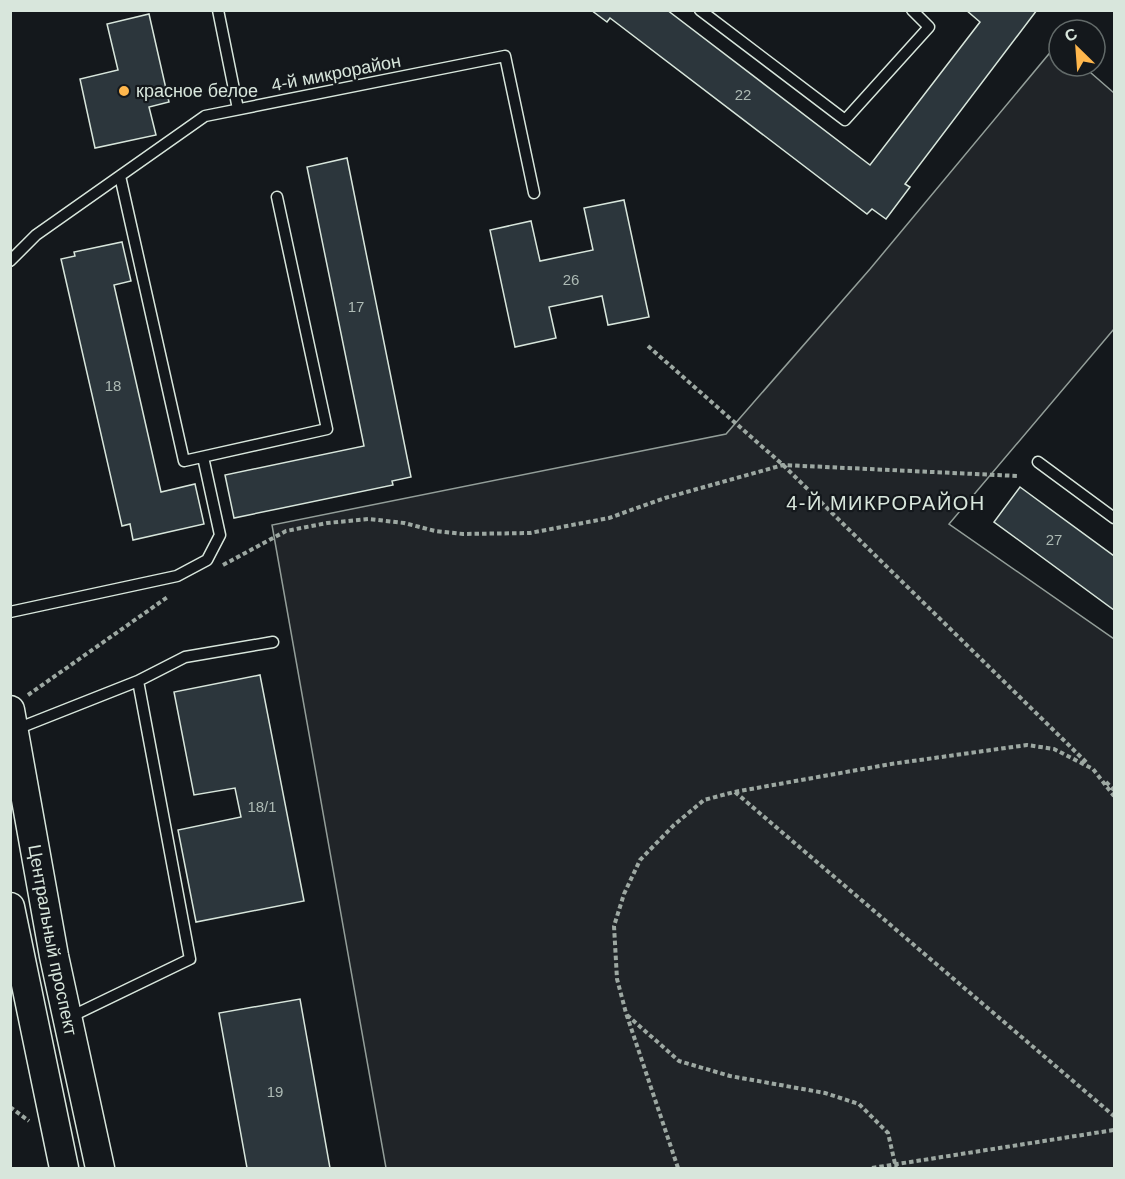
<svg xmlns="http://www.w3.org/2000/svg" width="1125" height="1179" font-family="Helvetica,sans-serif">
<rect width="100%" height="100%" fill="#14181c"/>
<!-- green -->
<path fill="#202428" stroke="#939e99" stroke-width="1.5" d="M1058 43 1059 66H1083L1114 93V329L949 524 1114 639V1168H386L272 525 726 434 870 269Z"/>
<!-- building -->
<path fill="#2c363c" stroke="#d8e6dc" stroke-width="1.5" d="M591 10H667L870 165 980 22 966 10H1037L905 184 910 187 886 219 872 209 867 214 610 18 607 22Z
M149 14 169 102 149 107 156 135 95 148 80 79 118 70 107 24Z
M347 158 411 477 392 481 393 485 234 518 225 475 364 446 307 167Z
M624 200 649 317 608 325 602 296 549 307 556 338 515 347 490 230 531 221 540 261 593 250 584 208Z
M122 242 131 281 114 285 161 492 195 484 204 524 133 540 130 524 122 526 61 259 75 256 74 252Z
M1020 487 1114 556V610L994 522Z
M260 675 304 901 196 922 178 830 241 817 235 788 194 795 174 692Z
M300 999 330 1168H247L219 1013Z"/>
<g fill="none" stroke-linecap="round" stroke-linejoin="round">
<!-- service casing -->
<g stroke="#d8e6dc" stroke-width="13">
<path id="service" d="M218 10 238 109
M700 10 845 120 929 27 912 10
M120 176 184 461 327 429 277 197
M10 261 36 235 205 116 505 56 534 193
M1038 462 1114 518
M10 612 177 576 207 560 220 535 203 457
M138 681 185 657 273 642
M14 730 138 681 190 959 68 1018"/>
</g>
<!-- secondary casing -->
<g stroke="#d8e6dc" stroke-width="31">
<g id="secondary">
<path id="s1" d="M10 710 54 956 100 1168"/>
<path d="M10 907 64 1168"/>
</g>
</g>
<!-- path -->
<path stroke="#9da8a2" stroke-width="4" stroke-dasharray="4.5 3" stroke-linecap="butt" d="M648 346 783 465 1088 764
M223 565 286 531 327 523 369 519 404 523 435 531 463 534 530 533 609 518 665 498 783 465 1018 476
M28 695 169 596
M1106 782 1114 790
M735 792 1114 1116
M627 1015 679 1061 730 1076 825 1093 859 1104 888 1133 896 1168
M10 1107 29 1121
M678 1168 626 1013 617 979 614 926 624 894 640 860 674 825 704 800 734 792 891 764 1027 745 1054 749 1093 769 1114 796
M872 1168 1114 1130"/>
<!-- service -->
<use href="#service" stroke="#14181c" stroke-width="10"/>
<!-- secondary -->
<use href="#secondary" stroke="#14181c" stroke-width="28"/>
</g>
<!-- markers -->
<circle fill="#ffb74d" stroke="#14181c" stroke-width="2" cx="124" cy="91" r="6"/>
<g text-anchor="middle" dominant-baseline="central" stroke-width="4.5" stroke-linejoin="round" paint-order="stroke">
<!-- number labels -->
<g font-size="15" fill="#adbab4">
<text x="743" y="94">22</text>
<text x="571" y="279">26</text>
<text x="356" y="306">17</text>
<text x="113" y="385">18</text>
<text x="1054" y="539">27</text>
<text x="262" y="806">18/1</text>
<text x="275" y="1091">19</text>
</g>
<!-- street labels -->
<g font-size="18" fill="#d8e6dc" stroke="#14181c">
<text transform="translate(336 73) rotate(-11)">4-й микрорайон</text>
<text stroke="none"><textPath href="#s1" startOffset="234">Центральный проспект</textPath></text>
</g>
<!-- poi labels -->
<g font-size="18" fill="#d8e6dc" stroke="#14181c" text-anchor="start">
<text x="136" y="91">красное белое</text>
</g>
<!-- neighbourhood labels -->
<g font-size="20" letter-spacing="1.5" fill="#d8e6dc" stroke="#14181c">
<text x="886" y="503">4-Й МИКРОРАЙОН</text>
</g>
</g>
<!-- border -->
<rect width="1125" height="1179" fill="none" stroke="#d8e6dc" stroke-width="24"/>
<!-- north arrow -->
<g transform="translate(1077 48) rotate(335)"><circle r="28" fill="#14181c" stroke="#626a69" stroke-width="1.5"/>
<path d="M0-4.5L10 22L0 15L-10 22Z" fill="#ffb74d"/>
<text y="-9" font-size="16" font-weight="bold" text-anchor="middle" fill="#d8e6dc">С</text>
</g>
</svg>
